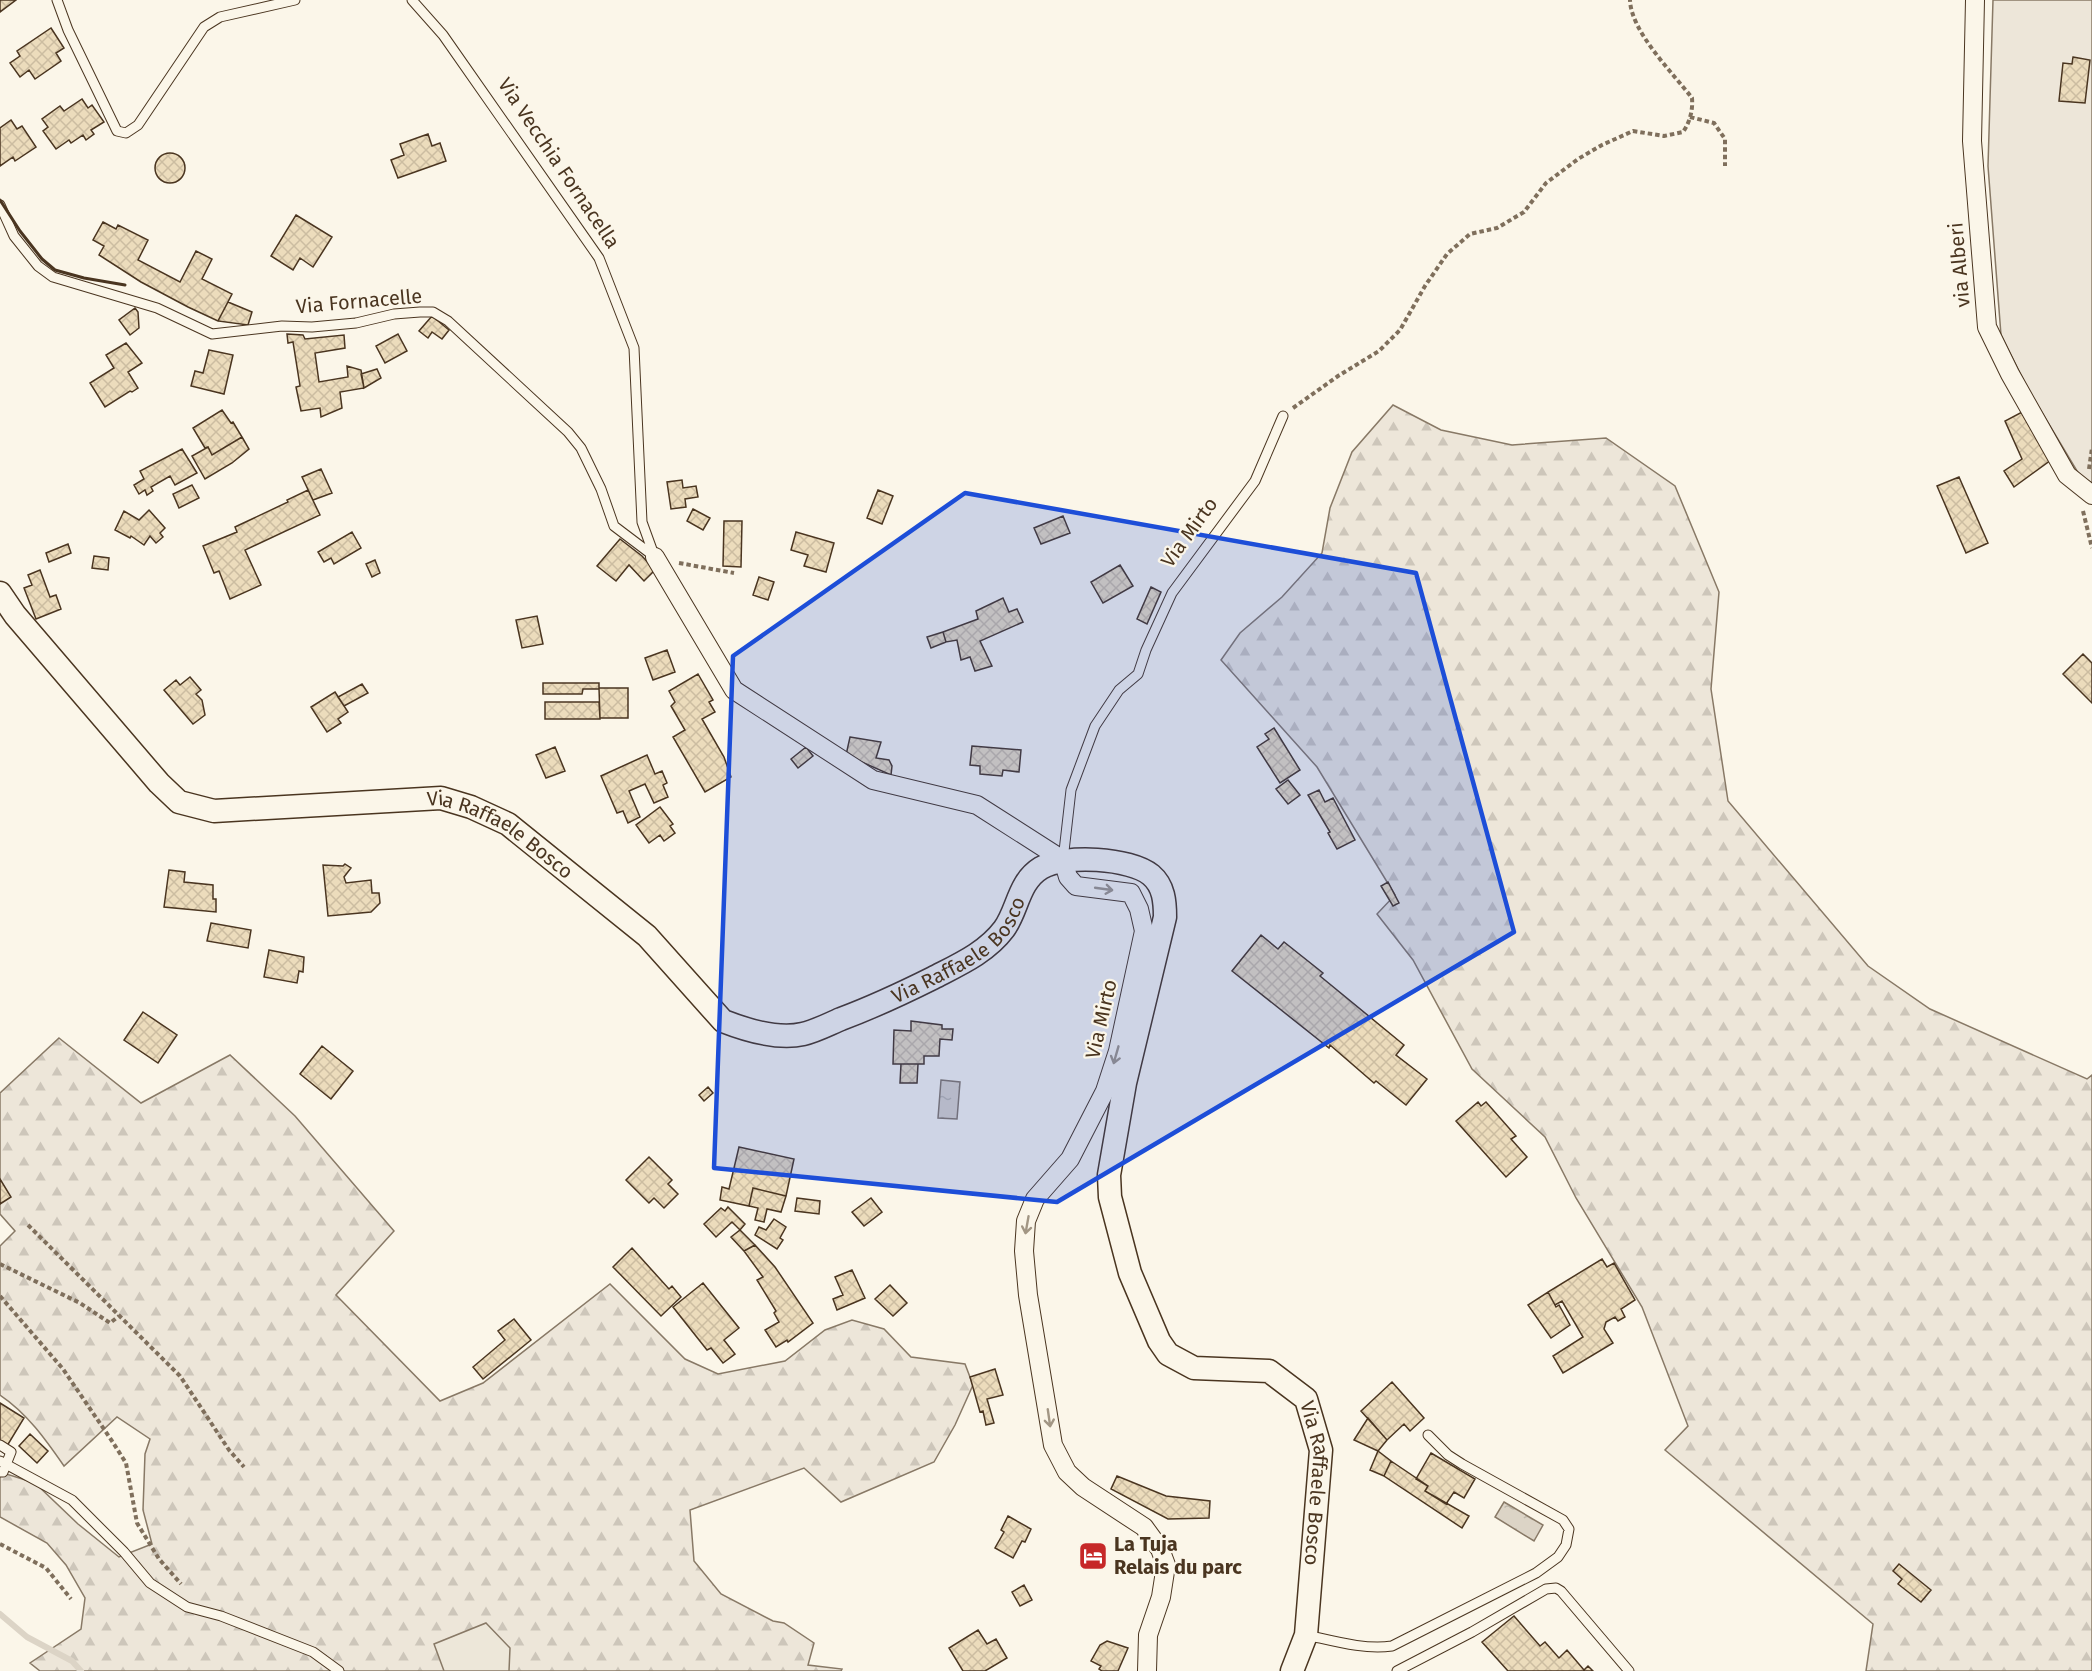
<svg xmlns="http://www.w3.org/2000/svg" width="2092" height="1671" font-family="'Fira Sans',sans-serif">
<defs>
<pattern id="forest-firs" width="22" height="20" patternUnits="userSpaceOnUse" patternTransform="scale(1.5)"><rect width="22" height="20" fill="#ede6d9"/><path d="M5 1l3.5 6h-7zM16 11l3.5 6h-7z" fill="#cdc6ba"/></pattern>
<pattern id="water-ripples" width="26" height="14" patternUnits="userSpaceOnUse" patternTransform="scale(1.5)"><rect width="26" height="14" fill="#dcd4c6"/><path d="M2 4q2-2 4 0t4 0M15 11q2-2 4 0t4 0" fill="none" stroke="#beb7aa"/></pattern>
<pattern id="building-cross-hatch" width="8" height="8" patternUnits="userSpaceOnUse" patternTransform="scale(1.5)"><rect width="8" height="8" fill="#ecdcbc"/><path d="M0 0l8 8M0 8l8-8" fill="none" stroke="#ccbda1"/></pattern>
</defs>
<rect width="100%" height="100%" fill="#fbf6e9"/>
<!-- grass -->
<path fill="#ede6d9" stroke="#887966" stroke-width="1.5" d="M1993 0H2092V483L2080 476 2029 391 2001 335 1988 166Z"/>
<!-- forest -->
<path fill="url(#forest-firs)" stroke="#887966" stroke-width="1.5" d="M1393 405 1441 430 1512 445 1606 438 1675 486 1719 592 1711 689 1728 801 1868 966 1930 1009 2087 1079 2092 1075V1671H1866L1873 1624 1665 1450 1688 1426 1642 1307 1576 1198 1545 1137 1472 1069 1413 960 1377 914 1395 895 1317 767 1221 660 1240 633 1282 597 1322 553 1330 508 1352 452Z
M59 1038 141 1103 230 1055 295 1116 394 1231 336 1295 440 1401 483 1383 610 1284 685 1359 718 1374 785 1361 825 1330 852 1320 884 1329 911 1357 965 1364 973 1385 955 1425 934 1462 841 1502 804 1468 690 1510 694 1561 721 1594 773 1621 784 1623 814 1643 808 1665 842 1669 841 1671H40L30 1663 81 1629 85 1598 66 1565 47 1543 0 1517V1472L35 1483 78 1524 119 1557 152 1544 143 1510 145 1454 150 1439 117 1417 64 1466C46 1440 27 1413 0 1395V1246L15 1231 0 1214V1093Z"/>
<!-- parking -->
<path fill="#ede7d9" stroke="#887966" stroke-width="1.5" d="M486 1623 510 1648 509 1671H444L434 1644Z"/>
<!-- water -->
<path fill="url(#water-ripples)" stroke="#887966" stroke-width="1.5" d="M941 1080 960 1082 957 1119 938 1118Z
M1504 1502 1543 1525 1534 1541 1495 1517Z"/>
<g fill="none" stroke-linecap="round" stroke-linejoin="round">
<!-- stream -->
<path stroke="#dcd4c6" stroke-width="6" d="M0 1614 27 1637 72 1661 81 1671"/>
</g>
<!-- building -->
<path fill="url(#building-cross-hatch)" stroke="#4a3520" stroke-width="1.5" d="M0 0H16L0 12Z
M51 28 64 48 56 53 61 61 35 79 29 70 20 77 10 63 20 56 17 51Z
M2073 57 2090 60 2085 103 2059 101 2063 63 2072 64Z
M82 99 88 108 92 105 104 122 91 130 94 134 86 140 83 135 71 143 69 140 56 149 43 131 48 127 42 119 60 106 64 111Z
M11 120 17 129 22 126 36 147 15 161 13 157 0 166V128Z
M428 134 432 146 440 143 446 161 398 178 391 160 404 155 400 144Z
M155 168a15 15 0 1 1 30 0a15 15 0 1 1-30 0Z
M296 215 332 237 313 267 300 258 293 270 271 256Z
M103 222 116 229 118 225 148 240 138 260 180 282 196 251 212 259 202 279 232 294 218 321 188 307 141 282 99 255 104 246 93 240Z
M228 302 252 312 248 325 218 321Z
M135 308 138 312 139 328 130 335 119 320Z
M432 316 449 330 442 339 432 332 428 338 419 331Z
M287 334 303 335 305 339 344 335 345 348 315 353 319 382 348 377 347 366 361 370 364 388 340 392 342 408 321 417 320 408 301 411 296 387 300 386 293 342 288 343Z
M398 334 407 351 385 363 376 346Z
M126 343 142 363 128 372 138 388 132 392 130 391 105 407 90 383 114 368 106 355Z
M209 350 233 355 224 394 191 386 195 371 203 373Z
M377 369 381 378 364 388 361 374Z
M222 410 231 423 233 422 242 437 212 455 208 447 205 448 193 428Z
M2024 411 2051 460 2014 487 2004 471 2022 459 2005 421Z
M242 437 249 449 232 463 205 479 192 456 208 447 212 455Z
M182 449 197 473 175 485 170 476 151 487 153 491 147 495 145 490 139 494 134 485 144 479 140 471Z
M321 469 332 493 313 500 302 477Z
M1959 477 1988 543 1966 553 1937 486Z
M682 480 683 488 696 486 698 497 685 499 686 507 671 509 667 482Z
M192 485 199 498 179 508 173 494Z
M308 490 320 515 245 550 261 585 230 599 219 571 214 573 203 546 237 532 235 527 288 502 287 500Z
M878 490 893 496 882 524 867 518Z
M693 509 710 518 703 530 687 521Z
M149 510 165 528 160 533 163 537 156 543 150 536 144 545 131 536 130 538 115 530 124 511 139 520Z
M1063 516 1070 533 1041 544 1034 528Z
M724 521H742L741 567 723 566Z
M352 532 361 548 334 564 331 558 324 562 318 552Z
M796 532 834 543 826 572 804 566 808 555 791 550Z
M620 539 642 556 655 570 644 581 629 565 616 581 597 566Z
M68 544 71 553 49 562 46 553Z
M94 556 109 558 108 570 92 568Z
M375 560 380 573 372 577 366 564Z
M1120 565 1133 586 1103 603 1091 582Z
M40 570 50 597 56 595 61 609 36 619 24 588 32 585 28 575Z
M759 577 774 582 768 600 753 595Z
M1151 587 1161 592 1147 624 1137 619Z
M1003 598 1009 612 1017 609 1023 622 980 641 992 666 975 671 970 657 961 660 957 640 946 642 943 632 978 619 976 611Z
M537 616 543 644 522 648 516 620Z
M943 632 946 642 931 648 927 637Z
M667 650 675 672 653 680 645 658Z
M2083 654 2092 663V703L2063 674Z
M698 674 713 700 709 702 715 712 702 719 724 757 731 777 705 792 673 737 685 730 671 706 675 702 669 691Z
M190 677 201 690 196 694 202 700 205 715 193 724 164 690 176 680 180 685Z
M543 683H599V689H583L582 694H543Z
M362 684 368 693 344 706 338 697Z
M599 688H628V718H600Z
M335 692 348 712 338 719 341 723 327 732 311 707Z
M545 702H599L600 719H545Z
M1274 728 1300 770 1280 783 1257 747 1269 739 1265 734Z
M850 737 881 742 876 758 889 760 892 766 891 775 846 755Z
M972 746 1021 750 1019 772 1003 770 1002 776 980 774V766L970 765Z
M555 747 565 771 546 778 536 755Z
M806 747 813 756 798 768 791 759Z
M647 755 655 774 662 771 667 783 663 785 668 797 654 803 645 784 629 791 640 817 628 823 623 811 617 813 601 776Z
M1288 780 1300 795 1288 804 1276 789Z
M1319 790 1325 802 1333 798 1355 840 1337 849 1328 833 1330 832 1308 795Z
M660 807 673 824 670 826 675 833 664 841 660 835 649 843 636 825Z
M345 864 351 868 344 877 346 883 371 880 372 893H379L380 903 371 912 328 916 323 865 343 866Z
M169 870 185 872 184 882 213 885V899H216V912L164 907Z
M1388 882 1399 903 1393 906 1381 886Z
M211 923 251 930 248 948 207 941Z
M1261 935 1278 949 1284 942 1323 973 1320 976 1404 1045 1396 1055 1427 1079 1406 1105 1376 1081 1374 1083 1330 1045 1329 1048 1232 971Z
M269 950 304 957 303 972 299 971 297 983 264 977Z
M143 1012 177 1035 158 1063 124 1040Z
M911 1021 942 1025V1029H953L952 1040 940 1039 939 1056H924V1064H893L894 1030 911 1031Z
M322 1046 353 1071 331 1099 300 1074Z
M901 1064H918L917 1083H900Z
M708 1087 713 1093 704 1101 699 1095Z
M1478 1102 1481 1106 1486 1102 1516 1136 1511 1139 1527 1157 1506 1177 1456 1121Z
M739 1147 794 1159 786 1196 753 1188 749 1206 720 1200 722 1187 729 1189Z
M649 1157 672 1180 668 1184 678 1194 664 1208 654 1198 649 1203 626 1180Z
M0 1179 11 1197 0 1204Z
M753 1188 786 1196 781 1212 767 1209 764 1222 755 1220 758 1208 749 1206Z
M797 1198 820 1201 819 1214 795 1211Z
M871 1198 882 1212 864 1226 852 1212Z
M728 1207 745 1224 740 1230 732 1222 716 1237 704 1224 721 1208 725 1211Z
M774 1219 786 1227 780 1238 783 1240 777 1249 755 1235 759 1227 766 1230Z
M740 1230 755 1245 744 1251 731 1237Z
M755 1245 775 1267 813 1323 788 1342 787 1340 776 1347 765 1330 779 1322 774 1313 776 1311 757 1280 763 1277 744 1251Z
M632 1248 669 1289 672 1286 681 1297 661 1316 613 1267Z
M1602 1259 1607 1267 1614 1263 1635 1300 1621 1309 1625 1317 1618 1321 1615 1317 1606 1322 1604 1329 1613 1343 1563 1373 1553 1356 1583 1337 1562 1301 1555 1305 1548 1292Z
M852 1270 865 1298 837 1310 833 1299 843 1295 835 1277Z
M703 1283 739 1328 724 1340 735 1354 723 1363 711 1348 707 1350 673 1307Z
M890 1285 907 1303 893 1316 875 1299Z
M1548 1292 1556 1307 1559 1305 1570 1325 1551 1338 1528 1305Z
M514 1319 531 1340 483 1379 473 1367 505 1340 498 1331Z
M995 1369 1003 1395 987 1399 994 1423 986 1425 983 1411 980 1412 970 1377Z
M1392 1382 1424 1418 1410 1431 1404 1424 1387 1440 1361 1411Z
M0 1403 24 1418 7 1446 0 1442Z
M1368 1418 1387 1440 1378 1451 1354 1440Z
M30 1434 48 1451 37 1463 19 1446Z
M1378 1451 1391 1461 1384 1476 1370 1470Z
M1431 1453 1475 1479 1464 1498 1454 1492 1446 1504 1425 1491 1428 1486 1416 1479Z
M1391 1461 1428 1486 1425 1491 1469 1516 1462 1528 1384 1476Z
M1117 1476 1166 1496 1210 1501 1209 1518 1168 1519 1111 1489Z
M1008 1516 1031 1529 1025 1542 1022 1541 1013 1558 995 1548 1004 1532 1001 1530Z
M1899 1564 1931 1590 1921 1602 1898 1584 1902 1579 1893 1571Z
M1024 1585 1032 1600 1020 1606 1012 1592Z
M1514 1616 1540 1646 1545 1642 1559 1658 1567 1650 1584 1670 1588 1666 1593 1671H1508L1482 1642Z
M978 1630 987 1644 996 1639 1007 1658 985 1671H963L949 1648Z
M1107 1641 1128 1648 1118 1671H1102L1099 1669 1101 1666 1091 1661 1100 1645Z"/>
<g fill="none" stroke-linecap="round" stroke-linejoin="round">
<!-- service casing -->
<g stroke="#4a3520" stroke-width="11">
<path id="service" d="M57 0 68 30 117 131 126 133 138 125 204 27 220 17 295 0
M412 0 443 35 599 258 634 348 642 522 654 555
M0 205 14 236 38 266 53 277 157 308 212 334 282 326 312 327 356 323 394 314 420 312H433L448 321 568 432 581 448 601 489 614 526 655 557
M1063 860 1071 790 1095 726 1119 690 1138 674 1146 650 1172 593 1255 481 1283 416
M0 1445 11 1452 3 1472H0
M0 1461 72 1500 124 1552 150 1583 187 1607 221 1616 313 1652 339 1671
M1306 1635C1334 1641 1364 1650 1392 1646L1536 1573 1558 1557 1566 1545 1569 1529 1563 1520 1462 1464 1448 1455 1428 1435
M1397 1671 1472 1632 1546 1589 1556 1588 1561 1591 1629 1671"/>
</g>
<!-- minor casing -->
<g stroke="#4a3520" stroke-width="20">
<path id="minor" d="M1975 0 1972 141 1987 327 2010 374 2067 475 2092 495
M655 557 734 690 873 780 977 805 1063 860 1068 877 1076 886 1131 893 1139 909 1144 931 1118 1051 1105 1091 1070 1159 1035 1199 1026 1221 1024 1251 1028 1295 1053 1445 1067 1472 1083 1487 1144 1527 1160 1549 1166 1565 1161 1597 1148 1635 1147 1671"/>
</g>
<!-- tertiary casing -->
<g stroke="#4a3520" stroke-width="25">
<g id="tertiary">
<path id="s1" d="M0 593 15 615 159 783 179 802 214 811 441 798 471 807 508 824 647 936 723 1021C746 1030 778 1040 803 1034 816 1031 829 1024 841 1019 873 1007 903 993 933 978 958 965 986 953 1004 929 1018 910 1018 882 1041 868 1064 854 1131 858 1151 875 1164 886 1165 902 1165 917L1125 1083 1109 1175 1110 1197 1130 1273 1159 1341 1168 1354 1194 1368 1269 1371 1306 1399 1321 1450 1306 1635 1292 1671"/>
</g>
</g>
<!-- path -->
<path stroke="#7f6f5c" stroke-width="4" stroke-dasharray="4.5 3" stroke-linecap="butt" d="M1690 117 1714 123 1725 139V166
M1293 408 1338 376 1379 351 1400 330 1425 286 1447 254 1470 234 1497 228 1524 212 1546 183 1578 159 1602 145 1633 131 1664 136 1683 132C1690 122 1693 110 1692 98 1673 73 1631 32 1630 0
M2089 469 2092 448
M2083 511 2092 548
M679 563 734 573
M28 1225 180 1376 229 1450 244 1467
M0 1264 80 1303 110 1323 119 1316
M0 1296 63 1369 112 1441 126 1463 137 1523 159 1559 181 1584
M0 1544 46 1568 71 1599"/>
<!-- service -->
<use href="#service" stroke="#fbf6e9" stroke-width="9"/>
<!-- minor -->
<use href="#minor" stroke="#fbf6e9" stroke-width="18"/>
<!-- tertiary -->
<use href="#tertiary" stroke="#fbf6e9" stroke-width="22"/>
<!-- wall -->
<path stroke="#4a3520" stroke-width="3" d="M0 200 20 231 42 259 55 270 84 278 125 285"/>
</g>
<!-- one-way arrows -->
<defs><path id="oneway-shaft" d="M-6 0H5M1.5-3L5.5 0L1.5 3" fill="none" stroke-width="1.6" stroke-linecap="round" stroke-linejoin="round" transform="scale(1.5)"/></defs>
<g stroke="#a29684">
<use href="#oneway-shaft" transform="translate(1104 889) rotate(8)"/>
<use href="#oneway-shaft" transform="translate(1116 1055) rotate(106)"/>
<use href="#oneway-shaft" transform="translate(1027 1225) rotate(100)"/>
<use href="#oneway-shaft" transform="translate(1049 1418) rotate(82)"/>
</g>
<!-- marked area -->
<path fill="#1d4ed8" fill-opacity="0.2" stroke="#1d4ed8" stroke-width="4.5" stroke-linejoin="round" d="M965 493 1416 573 1514 932 1057 1202 714 1168 733 656Z"/>
<!-- icons -->
<defs>
<g id="hotel-square" transform="scale(1.5)"><rect x="-9" y="-9" width="18" height="18" rx="4" fill="#c62828" stroke="#fbf6e9"/><path d="M-6-4.5h1.5V1H6V5H4.5V3h-9V5H-6ZM-4 0a1.8 1.8 0 1 1 3.6 0ZM.5 0V-2.5h3Q6-2.5 6 0Z" fill="#fff"/></g>
</defs>
<g fill-rule="evenodd">
<use href="#hotel-square" x="1093" y="1556"/>
</g>
<g text-anchor="middle" dominant-baseline="central" stroke-width="4.5" stroke-linejoin="round" paint-order="stroke">
<!-- street labels -->
<g font-size="20" fill="#4a3520" stroke="#fbf6e9">
<text transform="translate(559 163) rotate(56)">Via Vecchia Fornacella</text>
<text transform="translate(1959 265) rotate(-95)">via Alberi</text>
<text transform="translate(359 301) rotate(-5)">Via Fornacelle</text>
<text transform="translate(1189 532) rotate(-54)">Via Mirto</text>
<text stroke="none"><textPath href="#s1" startOffset="608">Via Raffaele Bosco</textPath></text>
<text stroke="none"><textPath href="#s1" startOffset="1166">Via Raffaele Bosco</textPath></text>
<text transform="translate(1101 1019) rotate(-77)">Via Mirto</text>
<text stroke="none"><textPath href="#s1" startOffset="2138">Via Raffaele Bosco</textPath></text>
</g>
<!-- poi labels -->
<g font-size="20" font-weight="bold" fill="#4a3520" stroke="#fbf6e9" text-anchor="start">
<text x="1114" y="1544">La Tuja<tspan x="1114" dy="23">Relais du parc</tspan></text>
</g>
</g>
</svg>
